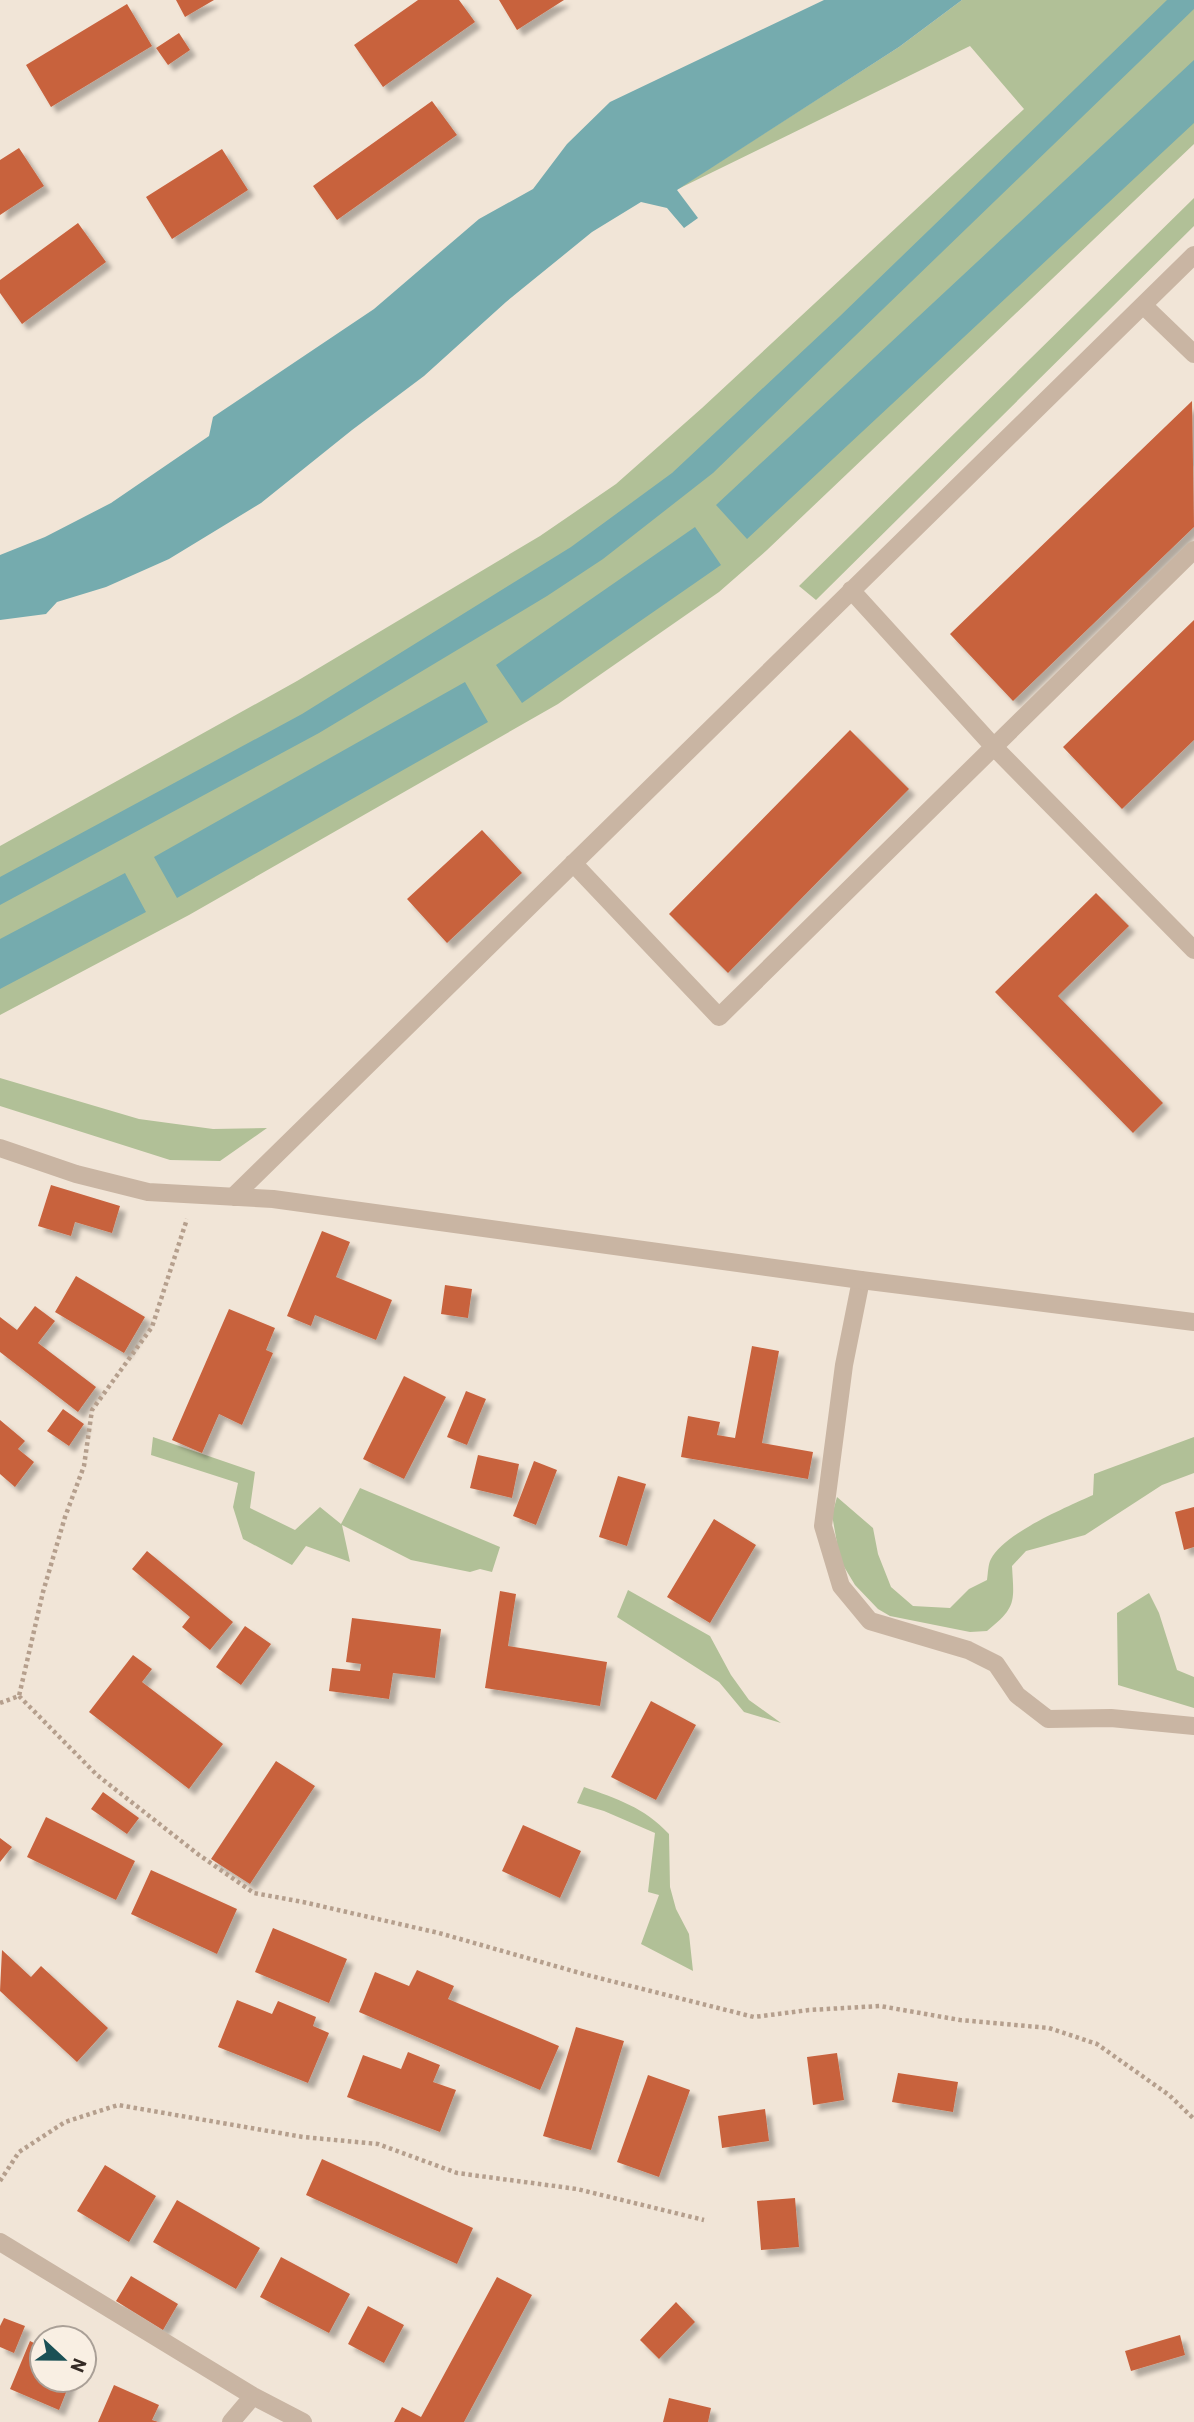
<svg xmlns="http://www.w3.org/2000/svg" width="1194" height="2422" font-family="Barlow,sans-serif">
<defs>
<filter id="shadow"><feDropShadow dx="6" dy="6" stdDeviation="2" flood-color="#0004"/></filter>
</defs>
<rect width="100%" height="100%" fill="#f1e5d7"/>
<!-- green -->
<path fill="#b1c097" d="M962 0H1194V144L767 550 719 592 558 704 189 915 0 1015V846L297 681 540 536 616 484 702 408 1024 109 970 46 676 190 899 47Z
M1194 198V226L816 600 799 586Z
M0 1078 139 1119 213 1129 267 1128 220 1161 170 1160 0 1106Z
M153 1437 255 1472 250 1508 295 1530 320 1507 341 1524 360 1488 500 1547 492 1572 480 1569 470 1572 411 1560 342 1525 350 1562 306 1546 292 1565 243 1539 233 1507 238 1483 151 1455Z
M1194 1437V1473L1162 1485 1085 1535 1026 1551 1012 1566C1014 1602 1017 1607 987 1631L970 1632 890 1616 878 1609 855 1585 840 1560 832 1515 837 1497 873 1528 878 1554 891 1587 913 1606 950 1608 969 1589 987 1580C988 1574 988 1564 991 1559 1004 1533 1067 1507 1093 1495L1094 1474Z
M628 1590 710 1636 731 1675 749 1700 781 1723 744 1712 719 1682 617 1617Z
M1149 1593 1159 1613 1177 1670 1194 1677V1708L1118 1685 1117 1613Z
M584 1787C617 1799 644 1807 669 1834L670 1887 676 1909 689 1934 693 1971 641 1944 659 1895 648 1892 655 1833 604 1811 577 1803Z"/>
<!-- water -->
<path fill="#75abae" d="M824 0H962L899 47 677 190 698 218 684 228 667 208 641 202 592 232 506 302 424 376 352 430 261 503 169 559 106 587 57 602 46 614 0 620V555L45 537 111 503 209 436 213 417 374 309 479 219 533 189 567 144 610 102Z
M1167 0H1194V9L713 473 603 559 547 596 319 733 0 905V877L302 714 571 547 672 473 839 317Z
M1194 60V123L747 539 716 505Z
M695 527 721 565 522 703 496 665Z
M465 682 488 722 177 898 154 857Z
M125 873 146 912 0 989V939Z"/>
<!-- building -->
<path fill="#c8623e" filter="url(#shadow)" d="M176 0H214L185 17Z
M418 0H459L475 22 383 87 354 45Z
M499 0H564L517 30Z
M127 4 152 46 51 107 26 65Z
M179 33 190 50 168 65 156 48Z
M432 101 457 135 337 220 313 186Z
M19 148 44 186 0 215V160Z
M222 149 248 190 172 239 146 197Z
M78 223 106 262 22 324 0 293V280Z
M1192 401 1194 527 1013 701 950 634Z
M1194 620V740L1122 809 1063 747Z
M850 730 909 789 728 973 669 914Z
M482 830 522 873 447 943 407 899Z
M1096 893 1129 926 1058 996 1163 1103 1133 1133 995 992Z
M51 1185 120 1206 112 1233 75 1222 71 1236 38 1226Z
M322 1231 350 1242 336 1277 392 1300 376 1340 315 1315 311 1326 287 1316Z
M76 1276 145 1317 124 1353 55 1312Z
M445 1285 472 1289 468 1318 441 1314Z
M35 1306 55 1321 38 1343 96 1387 78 1412 0 1352V1317L17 1330Z
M229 1309 275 1328 266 1350 273 1353 242 1425 219 1414 202 1453 172 1440Z
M752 1346 779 1351 762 1443 813 1452 808 1479 681 1457 688 1416 720 1422 717 1435 735 1438Z
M404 1376 446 1397 404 1479 363 1459Z
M466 1391 486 1399 467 1445 447 1437Z
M63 1409 84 1424 69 1446 47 1431Z
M0 1420 25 1441 18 1449 34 1462 15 1487 0 1474Z
M478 1455 519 1464 512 1498 470 1488Z
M534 1461 557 1470 536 1525 513 1516Z
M618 1476 646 1484 627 1546 599 1537Z
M1194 1507V1547L1184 1550 1175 1512Z
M714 1519 756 1545 710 1623 667 1597Z
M147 1551 233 1622 210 1650 182 1627 190 1617 132 1569Z
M500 1591 516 1594 508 1646 607 1662 600 1706 485 1688Z
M352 1618 441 1629 435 1678 393 1673 389 1699 329 1691 332 1668 360 1671 361 1664 346 1662Z
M245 1626 271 1644 241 1685 216 1667Z
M133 1655 152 1669 142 1682 223 1744 189 1789 89 1712Z
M651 1701 696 1725 656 1800 611 1777Z
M276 1761 315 1786 250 1884 211 1859Z
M103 1792 139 1818 127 1834 91 1809Z
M46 1817 135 1861 116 1900 27 1857Z
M523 1825 581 1851 560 1898 502 1871Z
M0 1838 12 1847 0 1862Z
M151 1870 237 1909 217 1954 131 1914Z
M273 1928 347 1959 329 2003 255 1972Z
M2 1950 31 1977 41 1966 108 2028 77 2062 0 1991Z
M417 1970 454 1986 448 1999 559 2046 540 2090 359 2012 375 1972 409 1986Z
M237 2000 272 2014 278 2001 316 2017 313 2026 329 2033 308 2083 218 2047Z
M576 2027 624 2041 591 2150 543 2136Z
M408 2052 440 2065 433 2082 456 2090 440 2132 347 2097 363 2055 401 2069Z
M837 2053 844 2100 813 2105 807 2057Z
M898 2073 958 2082 953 2112 892 2102Z
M648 2075 690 2090 659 2177 617 2162Z
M765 2109 769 2141 722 2148 718 2116Z
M322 2159 473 2228 457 2264 306 2195Z
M105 2165 156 2196 129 2242 77 2211Z
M795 2198 799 2247 761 2250 757 2201Z
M177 2200 260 2248 236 2289 153 2242Z
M281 2257 350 2294 329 2333 260 2297Z
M131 2276 178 2304 163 2330 116 2301Z
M497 2277 532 2295 464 2422H394L402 2407 421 2417Z
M676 2302 695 2322 659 2359 640 2340Z
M368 2306 404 2325 384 2363 348 2344Z
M4 2318 25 2326 14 2353 0 2347V2326Z
M1180 2335 1185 2355 1131 2371 1125 2351Z
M30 2341 42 2347V2380H71L59 2410 10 2389Z
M114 2385 159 2405 152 2420 158 2422H98Z
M669 2398 711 2408 708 2422H663Z"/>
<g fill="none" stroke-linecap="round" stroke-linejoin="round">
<!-- path -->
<path stroke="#b59f8d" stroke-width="4.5" stroke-dasharray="3.5 3.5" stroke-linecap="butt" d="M19 1696 97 1775 199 1855 254 1893 303 1902 439 1933 587 1975 754 2017 809 2010 880 2006 960 2020 1049 2028 1097 2044 1169 2095 1194 2119
M0 1703 19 1696 43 1592 65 1517 84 1466 92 1410 152 1327 187 1219
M0 2181 19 2152 65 2122 118 2105 303 2137 378 2144 457 2173 577 2189 704 2220"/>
<!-- lane -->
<path stroke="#c9b5a3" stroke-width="18" d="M861 1280 844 1365 823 1526 841 1586 870 1621 968 1650 996 1664 1017 1695 1048 1719 1111 1718 1194 1726"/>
<!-- street -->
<path stroke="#c9b5a3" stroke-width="18" d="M1143 305 1194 354
M851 590 994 747 1194 950
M573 863 719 1017 1194 550
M0 1148 76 1174 148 1192 273 1199 861 1280 1194 1322
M233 1197 1194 255
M0 2242 253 2396 303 2422
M231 2422 253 2396"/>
</g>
<!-- north arrow -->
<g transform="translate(63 2359) rotate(112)"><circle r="33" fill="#f9efe3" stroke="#aaa097" stroke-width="2"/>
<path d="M0-5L12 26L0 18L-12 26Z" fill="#1a5055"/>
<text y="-10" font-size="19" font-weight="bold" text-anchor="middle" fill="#342a25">N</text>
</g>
</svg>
